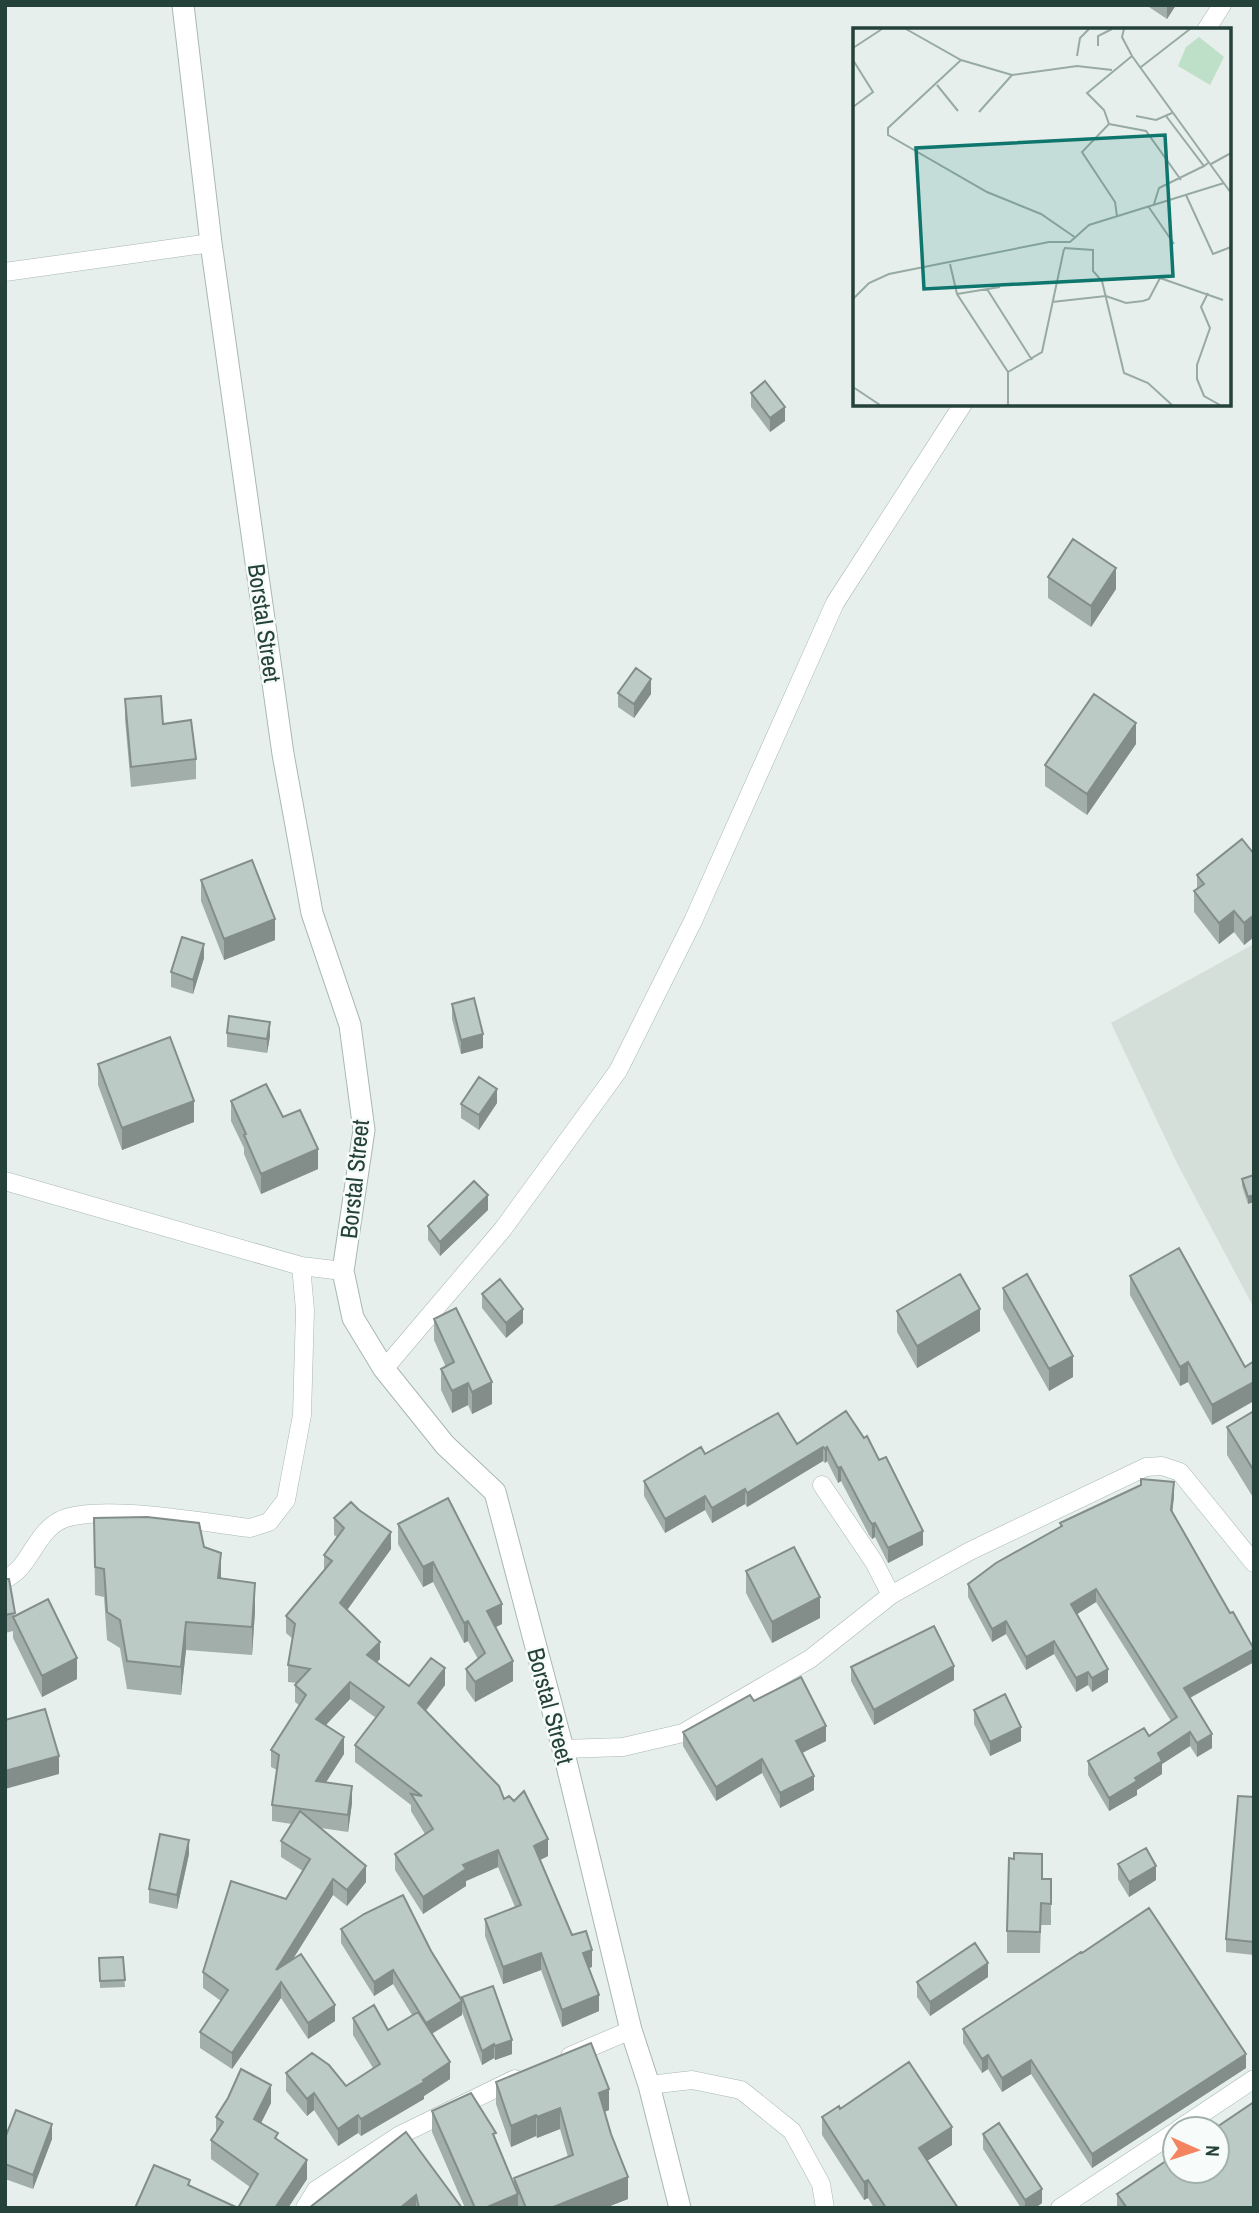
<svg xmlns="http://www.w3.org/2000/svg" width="1259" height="2213" font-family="'Archivo Narrow',sans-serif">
<rect width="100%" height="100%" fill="#e6efeb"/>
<!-- built -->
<path fill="#d4dfda" d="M1254 944V1308L1178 1165 1111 1023Z"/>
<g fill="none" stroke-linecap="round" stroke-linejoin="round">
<!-- minor casing -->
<g stroke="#a8b8b2" stroke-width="19">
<path id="minor" d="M1206 30 1222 5
M5 272 211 243
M5 1181 301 1266 343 1271
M384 1369 503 1229 618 1071 693 921 835 603 963 404
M822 1485 874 1562 891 1595
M5 1579C30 1568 34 1535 59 1521 94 1502 207 1523 250 1528L269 1522 286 1500 302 1415 305 1310 301 1266
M563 1749 623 1747 683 1733 810 1659 891 1595 970 1551 1146 1467 1162 1466 1180 1472 1254 1563
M570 2056 631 2030
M649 2085 692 2080 741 2090 792 2131 821 2184 825 2208
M1179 2129 1254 2079
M305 2208 316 2190 400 2135 515 2079
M1060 2208 1175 2132"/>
</g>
<!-- tertiary casing -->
<g stroke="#a8b8b2" stroke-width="23">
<path id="tertiary" d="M183 5 211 243 283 754 312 913 350 1025 364 1130 343 1271 353 1318 384 1369 445 1445 495 1492 563 1749 631 2030 649 2085 680 2208"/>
</g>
<!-- minor -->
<use href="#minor" stroke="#fff" stroke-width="18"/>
<!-- tertiary -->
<use href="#tertiary" stroke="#fff" stroke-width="21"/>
</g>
<!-- wall -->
<path fill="#a1aea9" d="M1146 5H1176L1167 19Z
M751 393 785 421 770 432 751 407Z
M1048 577 1116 589 1091 627 1048 598Z
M618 693 651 694 634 718 618 707Z
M125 699 163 724 196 759V779L131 787 125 719Z
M1136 744 1087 815 1045 786V765Z
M1254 854V937L1244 945 1234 932 1219 944 1194 912V891L1197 889V875Z
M201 880 275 940 224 960 201 901Z
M204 958 193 994 171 987V972Z
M452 1004 483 1048 461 1054 452 1019Z
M227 1033 270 1036 267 1053 227 1047Z
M98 1064 194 1122 122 1150 98 1085Z
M231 1101 318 1169 261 1194 244 1154V1148L231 1121Z
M497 1103 479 1130 461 1118V1104Z
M1254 1175 1248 1204 1242 1186V1179Z
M488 1210 440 1256 428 1240V1226Z
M1130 1276 1245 1367 1212 1425 1188 1382 1180 1386 1130 1295Z
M1003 1288 1073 1377 1049 1391 1003 1309Z
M482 1294 523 1323 506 1338 482 1308Z
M897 1311 980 1331 917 1368 897 1332Z
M434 1319 492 1404 472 1414 468 1405 452 1413 441 1390V1369L446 1367 434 1340Z
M846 1411 923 1545 888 1563 875 1537 872 1539 869 1535 841 1481 838 1483 827 1461 825 1463 823 1461 747 1507 745 1504 712 1523 705 1510 665 1533 644 1496V1481L705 1454 797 1444Z
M1254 1411V1499L1227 1455V1427Z
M1174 1496 1172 1512 1254 1662 1190 1698 1212 1748 1197 1757 1190 1746 1162 1764V1774L1137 1790V1795L1109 1811 1088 1775V1761L1149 1736 1171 1721 1096 1602 1077 1614 1108 1682 1092 1692 1088 1685 1076 1692 1054 1654 1026 1670 1006 1634 992 1642 968 1597V1584L1060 1527V1523Z
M94 1518 204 1547 221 1579 255 1611 252 1655 186 1650 181 1695 127 1689 120 1648 107 1640 104 1597 95 1595Z
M334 1518 391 1549 347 1610 380 1659 377 1662 409 1686 445 1685 426 1711 504 1799 548 1856 540 1860 572 1935 592 1967 589 1968 599 2011 562 2027 541 1970 503 1984 485 1936V1919L515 1907 498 1867 466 1881V1886L423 1914 395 1870V1854L425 1834 411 1811V1805L355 1762V1745L376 1718 350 1699 325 1725 344 1754 326 1782 352 1803 348 1832 321 1828 366 1882 347 1906 333 1895 293 1959 335 2021 308 2039 281 1998 232 2069 200 2048V2032L221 2001 203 1988V1972L286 1899 303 1871 281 1857V1841L292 1824 272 1821V1805L277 1770 271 1767V1750L300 1706 295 1702V1685L297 1683 288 1682V1665L293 1639 286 1633V1616L324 1570V1555L337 1537 334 1535Z
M398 1524 502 1624 496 1627 513 1681 475 1702 466 1689V1669L478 1659 468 1641 464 1643 433 1582 423 1587 398 1544Z
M746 1571 820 1618 772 1643 746 1593Z
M5 1579 15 1616 77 1679 42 1697 13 1638V1631L5 1633Z
M851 1667 954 1680 874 1725 851 1681Z
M754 1701 826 1741 802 1753 814 1790 780 1808 762 1773 716 1801 683 1746V1732Z
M974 1710 1021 1741 990 1756 974 1724Z
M1254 1797V1955L1226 1952V1939Z
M189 1854 177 1909 149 1903V1889Z
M1118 1864 1156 1880 1129 1897 1118 1879Z
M1042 1879H1051V1925H1041L1040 1953H1007V1931Z
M341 1929 462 2015 432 2034 450 2079 424 2096V2099L361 2136 358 2133 338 2146 314 2110 307 2116 286 2091V2073L346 2086 373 2068 353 2035V2018L388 2030 412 2015 393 1984 374 1996 341 1943Z
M1082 1953 1246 2068 1092 2168 1031 2074 1002 2092 988 2069 982 2073 963 2043V2029Z
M123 1957 125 1987 100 1988 99 1958Z
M988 1977 930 2016 917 1997V1982Z
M462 1997 512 2054 495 2060 494 2058 482 2065 462 2012Z
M496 2082 609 2110 604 2112 628 2199 605 2208H465L432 2132V2111L496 2141 514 2185V2178L568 2157 560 2129 537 2138 536 2136 511 2147 496 2104Z
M271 2103 261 2123 278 2140 307 2179 288 2208H238L250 2187 211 2159V2140L216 2133V2117Z
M840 2109 952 2145 927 2161 958 2208H874L868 2198 864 2200 822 2135V2117Z
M406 2132 462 2208H309Z
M983 2134 1042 2203 1035 2208H1021L983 2149Z
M5 2138 52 2139 33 2189 5 2179Z
M1117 2194 1254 2208H1117Z"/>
<!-- shaded-wall -->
<path fill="#838d89" d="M1167 5H1176L1167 19Z
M785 407V421L770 432V418Z
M1116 568V589L1091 627V606Z
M651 679V694L634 718V704Z
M1136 723V744L1087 815V794Z
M1234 911V932L1219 944V923Z
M1254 915V937L1244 945V923Z
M275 919V940L224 960V939Z
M204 944V958L193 994V980Z
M270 1022V1036L267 1053V1039Z
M483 1034V1048L461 1054V1040Z
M497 1089V1103L479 1130V1115Z
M194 1101V1122L122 1150V1128Z
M318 1149V1169L261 1194V1174Z
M488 1195V1210L440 1256V1242Z
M1254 1195V1202L1248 1204V1197Z
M523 1309V1323L506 1338V1323Z
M980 1309V1331L917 1368V1346Z
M1073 1356V1377L1049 1391V1369Z
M1188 1362V1382L1180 1386V1367Z
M492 1382V1404L472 1414V1392Z
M1254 1382V1401L1212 1425V1405Z
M468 1383V1405L452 1413V1391Z
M823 1447V1461L747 1507V1493Z
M827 1447V1461L825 1463V1449Z
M841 1467V1481L838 1483V1468Z
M1174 1482V1496L1171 1524V1510Z
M745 1489V1504L712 1523V1508Z
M705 1496V1510L665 1533V1519Z
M875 1523V1537L872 1539V1524Z
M923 1531V1545L888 1563V1548Z
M391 1532V1549L340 1620V1603Z
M221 1553V1581L218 1578Z
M433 1562V1582L423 1587V1567Z
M255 1583V1611L252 1655V1627Z
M1096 1589V1602L1071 1618V1604Z
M820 1597V1618L772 1643V1622Z
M502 1604V1624L487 1631V1611Z
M468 1621V1641L464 1643V1623Z
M1006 1621V1634L992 1642V1629Z
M186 1622V1650L181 1695V1667Z
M1054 1641V1654L1026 1670V1657Z
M380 1642V1659L367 1672V1655Z
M1254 1649V1662L1184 1701V1688Z
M77 1658V1679L42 1697V1676Z
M513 1661V1681L475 1702V1682Z
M954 1666V1680L874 1725V1710Z
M445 1668V1685L418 1720V1703Z
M1108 1669V1682L1092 1692V1678Z
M1088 1672V1685L1076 1692V1678Z
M350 1682V1699L316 1736V1719Z
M826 1726V1741L796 1756V1741Z
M1021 1727V1741L990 1756V1742Z
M1190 1732V1746L1162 1764V1774L1137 1790V1795L1109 1811V1798L1135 1778 1158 1753Z
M1212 1734V1748L1197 1757V1743Z
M344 1737V1754L316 1798V1781Z
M59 1756V1774L5 1789V1771Z
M762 1759V1773L716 1801V1787Z
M814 1776V1790L780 1808V1793Z
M352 1786V1803L348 1832V1815Z
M548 1839V1856L534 1863V1846Z
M189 1840V1854L177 1909V1895Z
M498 1850V1867L466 1881V1886L423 1914V1897L463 1865Z
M366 1866V1882L347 1906V1890Z
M1156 1866V1880L1129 1897V1882Z
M333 1879V1895L276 1986V1970Z
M592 1950V1967L583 1970V1953Z
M541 1953V1970L503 1984V1967Z
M988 1963V1977L930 2016V2002Z
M393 1970V1984L374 1996V1982Z
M281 1982V1998L232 2069V2053Z
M599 1995V2011L562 2027V2010Z
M462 2001V2015L426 2037V2023Z
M335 2005V2021L308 2039V2023Z
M512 2040V2054L495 2060V2046Z
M494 2044V2058L482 2065V2051Z
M1246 2054V2068L1092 2168V2154Z
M988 2055V2069L982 2073V2059Z
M1031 2060V2074L1002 2092V2078Z
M450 2062V2079L424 2096V2099L361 2136V2119Z
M271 2085V2103L254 2137V2119Z
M609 2089V2110L599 2114V2093Z
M314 2093V2110L307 2116V2099Z
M560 2108V2129L537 2138V2117Z
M358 2115V2133L338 2146V2129Z
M536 2115V2136L511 2147V2126Z
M52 2124V2139L33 2189V2175Z
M952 2127V2145L919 2166V2148Z
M307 2160V2179L288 2208H275Z
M628 2177V2199L605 2208H551Z
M868 2180V2198L864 2200V2182Z
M1042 2189V2203L1035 2208H1025V2200Z
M518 2194V2208H485Z
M416 2195V2208H400Z"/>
<!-- building -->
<path fill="#bbcac4" stroke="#838d89" stroke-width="2" d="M765 381 785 407 770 418 751 393Z
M1073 539 1116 568 1091 606 1048 577Z
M636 668 651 679 634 704 618 693Z
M1094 694 1136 723 1087 794 1045 765Z
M161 696 163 724 191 720 196 759 131 767 125 699Z
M1242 839 1254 854V915L1244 923 1234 911 1219 923 1194 891 1204 884 1197 875Z
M252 860 275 919 224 939 201 880Z
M182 937 204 944 193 980 171 972Z
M474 998 483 1034 461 1040 452 1004Z
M229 1016 270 1022 267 1039 227 1033Z
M170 1037 194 1101 122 1128 98 1064Z
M479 1077 497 1089 479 1115 461 1104Z
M266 1084 283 1117 300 1110 318 1149 261 1174 244 1135 246 1134 231 1101Z
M1254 1175V1195L1248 1197 1242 1179Z
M474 1181 488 1195 440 1242 428 1226Z
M1179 1248 1245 1367 1254 1361V1382L1212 1405 1188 1362 1180 1367 1130 1276Z
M960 1274 980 1309 917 1346 897 1311Z
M1027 1274 1073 1356 1049 1369 1003 1288Z
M500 1279 523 1309 506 1323 482 1294Z
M456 1308 492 1382 472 1392 468 1383 452 1391 441 1369 454 1362 434 1319Z
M846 1411 864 1438 867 1436 879 1460 886 1457 923 1531 888 1548 875 1523 872 1524 869 1520 841 1467 838 1468 827 1447 825 1449 823 1447 747 1493 745 1489 712 1508 705 1496 665 1519 644 1481 701 1447 705 1454 778 1413 797 1444Z
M1254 1411V1471L1227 1427Z
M1141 1479 1174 1482 1171 1510 1230 1613 1233 1612 1254 1649 1184 1688 1212 1734 1197 1743 1190 1732 1158 1753 1162 1761 1135 1778 1137 1781 1109 1798 1088 1761 1144 1728 1149 1736 1177 1717 1096 1589 1071 1604 1108 1669 1092 1678 1088 1672 1076 1678 1054 1641 1026 1657 1006 1621 992 1629 968 1584 996 1563 1062 1526 1060 1523 1141 1485Z
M448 1498 502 1604 487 1611 513 1661 475 1682 466 1669 485 1653 468 1621 464 1623 433 1562 423 1567 398 1524Z
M351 1502 359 1510 391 1532 340 1603 380 1642 367 1655 409 1686 431 1658 445 1668 418 1703 499 1786 504 1799 509 1796 514 1801 524 1791 548 1839 534 1846 572 1935 586 1931 592 1950 583 1953 599 1995 562 2010 541 1953 503 1967 485 1919 521 1905 498 1850 463 1865 466 1869 423 1897 395 1854 433 1829 411 1794 422 1796 355 1745 384 1707 350 1682 316 1719 344 1737 316 1781 352 1786 348 1815 272 1805 279 1755 271 1750 306 1695 295 1685 310 1669 288 1665 295 1624 286 1616 332 1561 324 1555 344 1528 334 1518Z
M147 1517 199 1523 204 1547 221 1553 218 1578 255 1583 252 1627 186 1622 181 1667 127 1661 120 1620 107 1612 104 1569 95 1567 94 1518Z
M794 1547 820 1597 772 1622 746 1571Z
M5 1579H9L15 1613 5 1615Z
M48 1599 77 1658 42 1676 13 1617Z
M934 1626 954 1666 874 1710 851 1667Z
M801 1677 826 1726 796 1741 814 1776 780 1793 762 1759 716 1787 683 1732 750 1695 754 1701Z
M1005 1694 1021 1727 990 1742 974 1710Z
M45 1709 59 1756 5 1771V1720Z
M1238 1796 1254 1797V1942L1226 1939Z
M300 1811 366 1866 347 1890 333 1879 276 1970 301 1954 335 2005 308 2023 281 1982 232 2053 200 2032 228 1990 203 1972 231 1881 286 1899 310 1859 281 1841Z
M160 1834 189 1840 177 1895 149 1889Z
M1146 1848 1156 1866 1129 1882 1118 1864Z
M1014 1853 1042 1854V1879H1051V1904L1041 1903 1040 1932 1007 1931 1009 1858 1014 1859Z
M403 1895 431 1951 462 2001 426 2023 393 1970 374 1982 341 1929 364 1914Z
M1149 1908 1246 2054 1092 2154 1031 2060 1002 2078 988 2055 982 2059 963 2029 1081 1952 1082 1953Z
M975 1943 988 1963 930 2002 917 1982Z
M123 1957 125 1980 100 1981 99 1958Z
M493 1986 512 2040 495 2046 494 2044 482 2051 462 1997Z
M374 2005 388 2030 418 2012 450 2062 423 2080 424 2082 361 2119 358 2115 338 2129 314 2093 307 2099 286 2073 312 2053 329 2065 346 2086 380 2064 353 2018Z
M591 2043 609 2089 599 2093 611 2134 628 2177 551 2208H526L514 2178 573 2155 560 2108 537 2117 536 2115 511 2126 496 2082Z
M909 2062 952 2127 919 2148 958 2208H886L868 2180 864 2182 822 2117 839 2106 840 2109Z
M241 2069 271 2085 254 2119 278 2133 275 2138 307 2160 275 2208H238L258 2174 211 2140 223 2122 216 2117 228 2098Z
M471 2093 496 2133 493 2134 518 2194 485 2208H475L432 2111Z
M1254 2102V2208H1127L1117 2194 1175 2155V2171H1217V2129H1214Z
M16 2110 52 2124 33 2175 5 2164V2138Z
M999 2123 1042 2189 1025 2200 983 2134Z
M406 2132 462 2208H419L416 2195 400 2208H309Z
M154 2165 190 2180 188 2185 238 2208H135Z"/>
<g text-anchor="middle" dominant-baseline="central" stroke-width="5" stroke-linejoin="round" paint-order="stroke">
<!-- street labels -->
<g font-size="24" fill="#24423a" stroke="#f7fbf9">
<text transform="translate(265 623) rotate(82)">Borstal Street</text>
<text transform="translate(354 1179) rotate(-84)">Borstal Street</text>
<text transform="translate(551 1706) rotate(75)">Borstal Street</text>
</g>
</g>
<!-- overview -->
<g transform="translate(853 28)">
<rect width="378" height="378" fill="#e6efeb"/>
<path d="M346 9 371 29 357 57 325 38 333 19Z" fill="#bfe0c8"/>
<path fill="none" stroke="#98aaa4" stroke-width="2" d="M53 1 108 32 159 47 224 38 259 42M271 1 269 9 279 28 378 165M245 18V8L259 1M0 20 29 1M224 28 227 10 236 1M0 32 20 64 0 79M108 32 35 100V107L134 164 188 186 223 210M288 39 337 1M84 57 105 83M126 84 159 47M283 88 303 92 319 85M313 88 351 138 355 135M256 96 293 103 328 152M358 136 378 125M333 167 360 226 378 219M301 176 306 160 351 138M295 178 321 216M264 188 262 174 229 124 256 96 251 82 234 65 279 28M211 220 240 222V243L249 253 271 345 295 355 319 377M97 236 104 266 155 344V377M134 261 179 332M355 265 348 279 357 300 344 337V351L351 368 367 377M104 266 147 259M0 271 16 255 36 246 196 214H217L236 197 371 155M199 274 253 268 273 275 290 273 296 271 307 250 370 272M155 344 189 324 211 221M0 359 27 377"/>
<path fill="#0f766e" fill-opacity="0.15" stroke="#0f766e" stroke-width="3.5" d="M312 107 320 248 71 261 63 120Z"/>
<rect width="378" height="378" fill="none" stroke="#24423a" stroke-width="3.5"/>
</g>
<!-- border -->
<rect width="1259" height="2213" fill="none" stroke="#24423a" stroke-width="14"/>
<!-- north arrow -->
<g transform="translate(1196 2150) rotate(93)"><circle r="33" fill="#f7fbf9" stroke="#a3b1ad" stroke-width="2"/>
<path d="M0-5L12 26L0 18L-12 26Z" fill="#f4845f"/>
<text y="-10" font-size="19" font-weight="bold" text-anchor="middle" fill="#24423a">N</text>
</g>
</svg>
